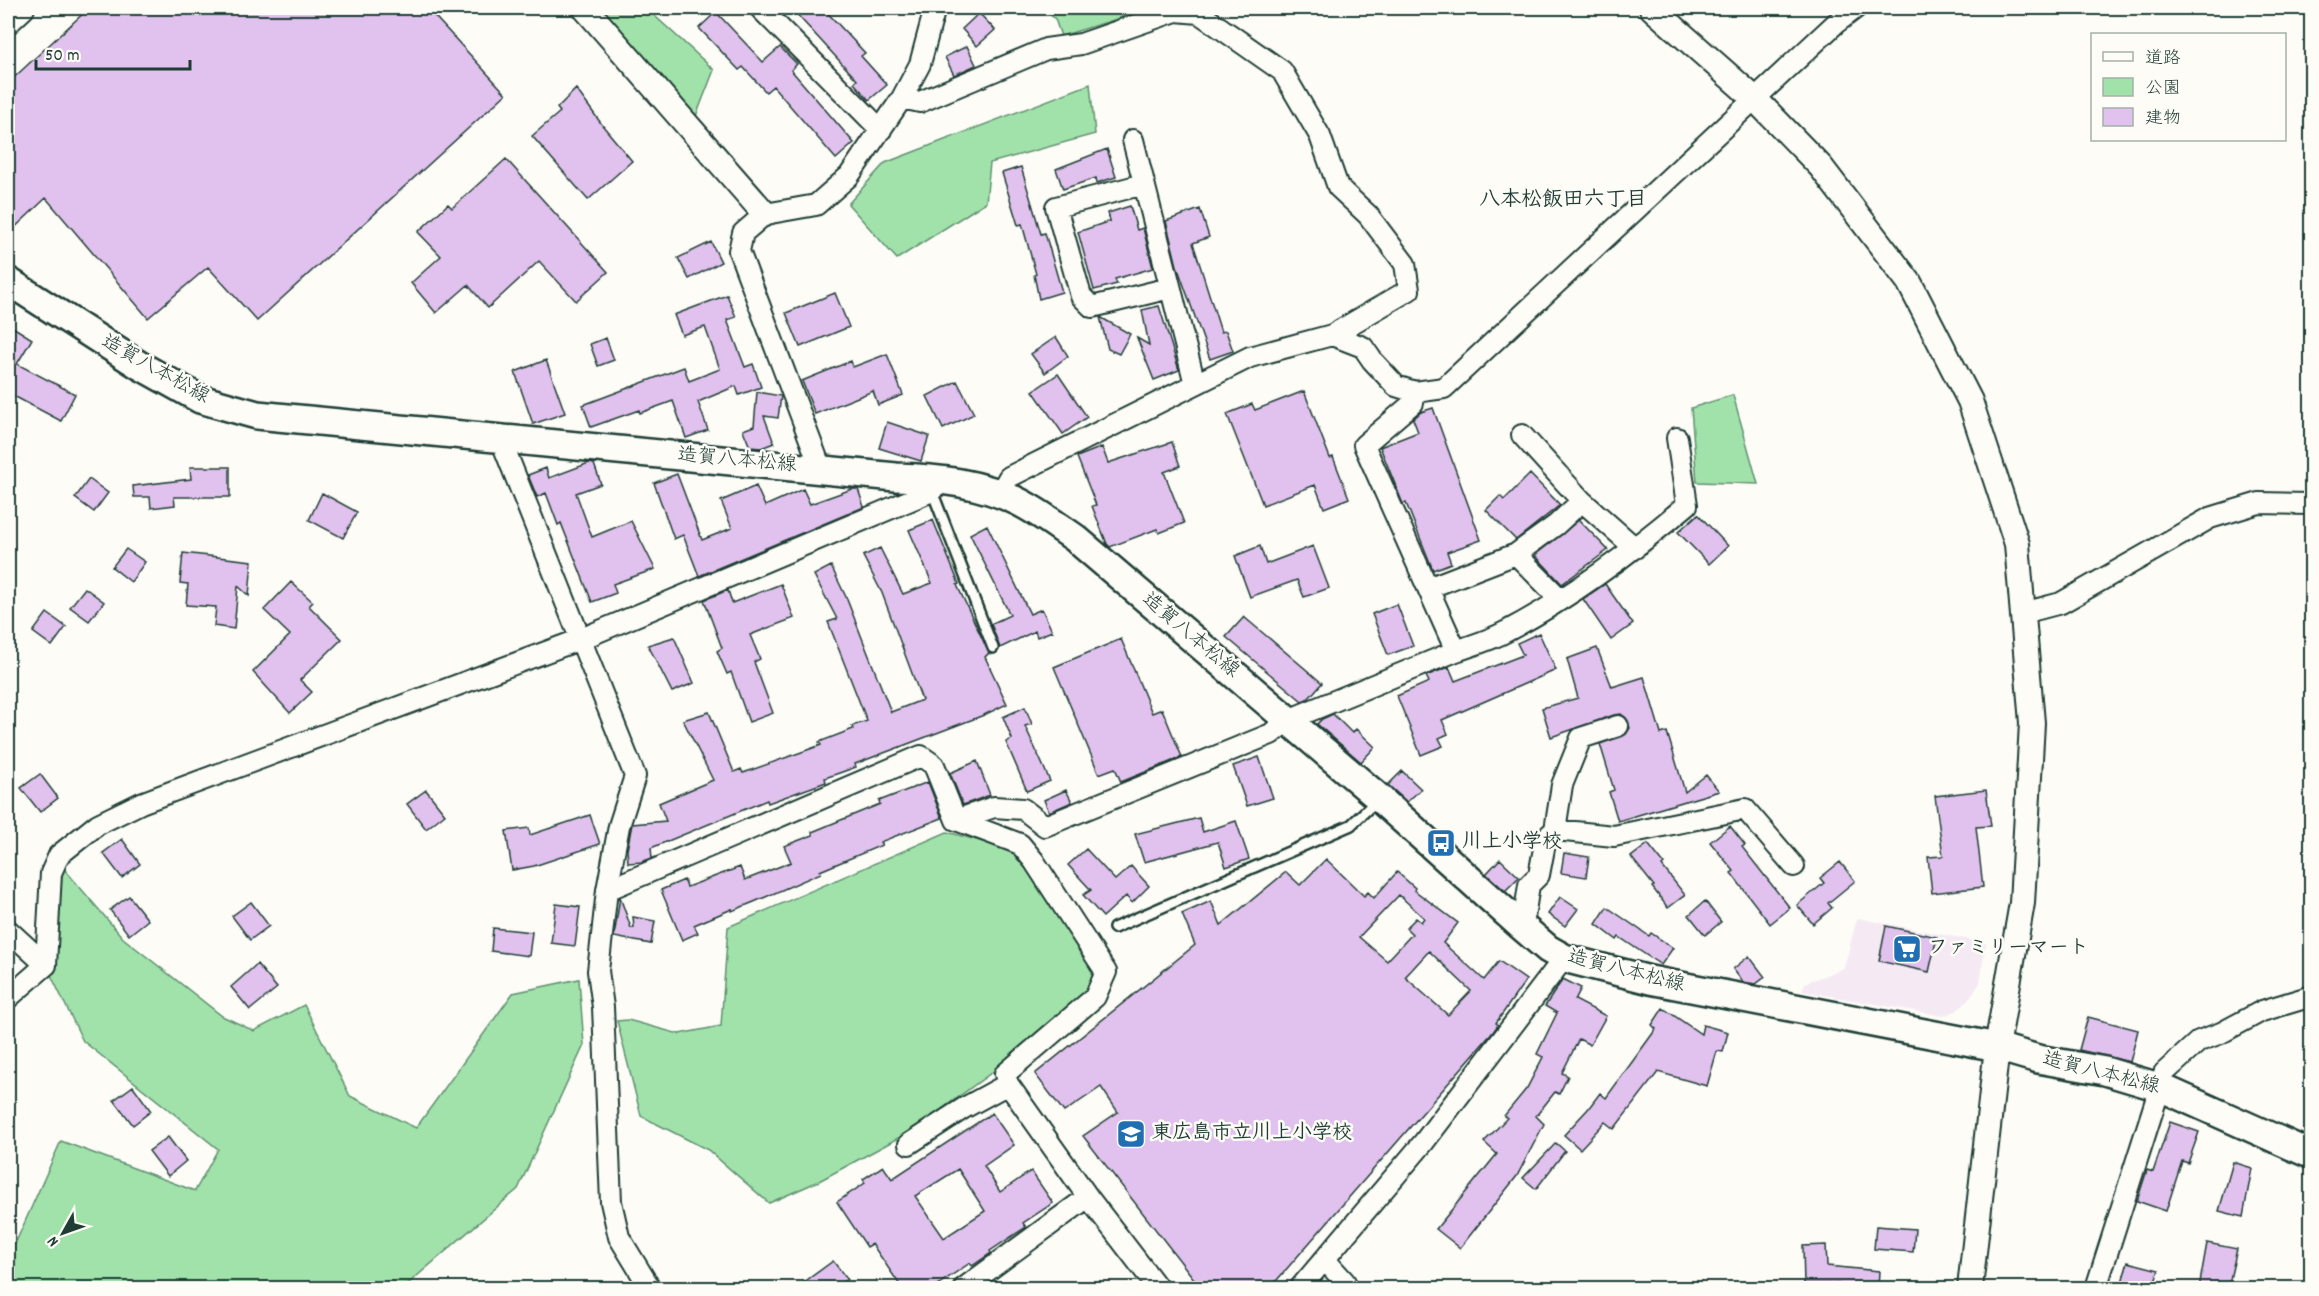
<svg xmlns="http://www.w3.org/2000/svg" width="2319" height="1296" font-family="Dekko,'Klee One',sans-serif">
<rect width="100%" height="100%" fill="#fdfcf7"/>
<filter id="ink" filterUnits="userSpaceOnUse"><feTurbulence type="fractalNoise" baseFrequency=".0167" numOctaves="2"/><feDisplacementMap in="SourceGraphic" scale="12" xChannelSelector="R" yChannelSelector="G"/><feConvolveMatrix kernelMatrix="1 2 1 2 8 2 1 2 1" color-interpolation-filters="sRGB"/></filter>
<g filter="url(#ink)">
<!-- built -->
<path fill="#f5eaf4" d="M1857 918 1986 943 1980 983 1967 1001 1956 1011 1943 1016 1802 991 1805 983 1844 968Z"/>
<!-- green -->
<path fill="#a1e2ab" stroke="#609070" stroke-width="1.5" d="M602 8H646L714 70 696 116Z
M1043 8H1144L1117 19 1061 36 1055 19Z
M1090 84 1095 134 990 163 986 202 897 259 848 204 885 163Z
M1733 395 1758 484 1697 482 1691 408Z
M947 832 1021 852 1063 905 1099 989 1025 1048 913 1130 819 1181 769 1203 708 1150 641 1116 617 1021 628 1020 679 1034 721 1026 728 927Z
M60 864 123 938 222 1016 254 1031 304 1005 350 1096 416 1128 513 993 579 979 584 1045 518 1189 403 1288H8V1243L15 1244 61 1141 195 1191 218 1149 83 1041 46 965Z"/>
<!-- building -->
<path fill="#e1c1ee" stroke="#1f3d34" stroke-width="1.5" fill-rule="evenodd" d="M89 8H427L506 94 257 321 208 267 148 318 46 198 8 234V83Z
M791 8H823L865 53 861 56 887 85 869 100 854 83 857 80Z
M716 12 763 62 780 47 797 64 791 70 854 143 836 159 773 86 766 92 743 67 739 70 699 28Z
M979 13 995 30 977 46 962 29Z
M967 46 976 65 954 75 945 57Z
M576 89 603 126 632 161 588 200 532 136 560 112 557 108Z
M1107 149 1116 177 1097 183 1096 178 1063 189 1056 169Z
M506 159 608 272 576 301 539 261 488 308 468 285 436 313 411 283 441 256 418 232 448 204 452 208Z
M1021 167 1041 234 1045 233 1062 292 1039 299 1034 275 1036 274 1022 224 1018 225 1002 173Z
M1130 206 1137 230 1143 228 1153 268 1115 279 1117 284 1094 290 1078 232 1110 221 1108 213Z
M1200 209 1209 237 1193 243 1221 332 1226 331 1233 351 1210 359 1177 266 1166 221Z
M711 242 721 262 689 279 678 258Z
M835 293 849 327 800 347 786 313Z
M727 295 736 317 727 320 745 367 753 364 761 387 739 395 736 386 698 402 708 430 686 438 673 401 640 413 639 410 591 427 583 405 684 367 689 381 720 369 705 327 682 335 674 315Z
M1159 306 1179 370 1154 380 1137 338 1149 345 1142 310Z
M1100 317 1130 334 1119 354 1108 349Z
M8 324 32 339 17 364 75 394 61 421 8 393Z
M1056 337 1068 356 1045 373 1031 354Z
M606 338 614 360 598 366 590 344Z
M887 354 903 395 878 405 873 391 815 414 802 381 851 361 853 367Z
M546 360 565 413 533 424 515 372Z
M1058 374 1087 417 1063 434 1033 391Z
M957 381 974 414 943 429 927 396Z
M1304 391 1330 458 1333 457 1349 498 1324 508 1315 485 1263 505 1227 414 1252 404 1255 410Z
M757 392 781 396 778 418 764 416 774 443 761 448 750 447 743 430 754 426Z
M1433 408 1481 540 1447 552 1451 563 1433 570 1406 503 1403 504 1380 447 1418 432 1413 419 1421 412Z
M887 422 929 436 921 461 879 448Z
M1172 442 1180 466 1164 472 1184 523 1159 533 1157 529 1110 547 1107 544 1092 506 1096 505 1077 457 1102 447 1108 463Z
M589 463 594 464 601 484 576 493 592 537 631 521 655 569 613 584 616 593 592 602 561 523 558 525 546 493 537 497 528 475 546 468 549 478Z
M190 467H230V497H174L175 505 151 508 150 497H134L133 486 191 479Z
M677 474 702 540 732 528 721 501 756 486 765 506 803 489 810 504 852 489H858L864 507 699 576 683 535 674 539 654 483Z
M1530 474 1560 505 1516 540 1486 510 1500 496 1504 500Z
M89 479 108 493 94 512 75 498Z
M322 493 357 512 343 538 309 520Z
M1698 514 1728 546 1709 564 1678 532Z
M933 520 959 584 957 585 989 653 985 657 1007 704 984 715 855 764 856 767 825 778 826 782 768 803 767 800 651 848 652 858 641 862 628 863 627 850 632 824 666 821 659 803 713 780 683 720 709 712 734 772 741 769 743 773 821 745 819 742 853 729 852 726 867 721 828 622 837 619 814 575 831 566 846 597 891 712 922 700 882 593 863 556 880 548 903 594 932 583 909 530Z
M1579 520 1608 550 1562 584 1535 555Z
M987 525 1030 614 1042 609 1052 631 1037 637 1035 631 1000 648 991 624 1010 615 970 534Z
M1260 546 1266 564 1313 546 1329 588 1304 597 1297 580 1250 597 1235 556Z
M126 549 145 562 131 582 112 567Z
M183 553 252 561 249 596 238 586 234 629 214 626 216 607 186 605 188 584 180 583Z
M291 582 313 602 309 606 342 639 300 680 312 692 290 713 253 672 290 635 264 610Z
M781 584 794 618 750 635 760 659 754 662 773 713 749 722 731 672 727 674 717 651 722 648 704 600 728 590 732 603Z
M1605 584 1633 624 1611 640 1583 599Z
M85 588 104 602 89 621 70 607Z
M1397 604 1413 646 1388 655 1372 614Z
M47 613 66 627 52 646 33 632Z
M1244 617 1322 683 1309 698 1302 701 1226 637Z
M1539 633 1556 670 1442 720 1448 734 1439 738 1443 746 1421 755 1397 696 1429 682 1426 676 1449 667 1455 681 1523 655 1517 643Z
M674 637 694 683 672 692 648 645Z
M1121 639 1152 713 1162 709 1182 757 1121 782 1115 768 1099 774 1054 667Z
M1597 648 1612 687 1644 677 1661 734 1667 732 1685 792 1706 775 1719 791 1618 821 1609 792 1614 790 1600 744 1626 734 1630 728 1626 718 1621 714 1614 715 1551 737 1542 708 1578 698 1567 659Z
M1025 707 1032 724 1025 726 1050 781 1027 791 1006 742 1012 739 1003 717Z
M1333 714 1352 733 1356 729 1375 747 1361 762 1317 724 1322 719Z
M1259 757 1273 798 1247 806 1233 766Z
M977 761 990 795 963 805 950 773Z
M1402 771 1421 789 1407 802 1388 785Z
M40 774 58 798 40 812 21 788Z
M928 782 942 818 880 842 882 845 820 871 821 873 754 902 732 911V909L694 925 698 933 682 940 661 890 684 880 687 887 740 867 745 880 791 862 784 846 813 835 812 832 880 804 879 801Z
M426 790 445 814 426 829 407 804Z
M1066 790 1072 802 1049 812 1044 800Z
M1986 790 1991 826 1976 827 1983 887 1932 893 1928 857 1943 856 1935 796Z
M590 815 600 844 534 866 512 870 506 831 529 828 530 835Z
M1199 818 1203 832 1236 821 1249 859 1226 867 1218 842 1144 862 1135 834Z
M1730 826 1745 845 1742 847 1790 908 1770 924 1731 873 1734 871 1710 842Z
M122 839 140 864 122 878 103 853Z
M1648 844 1664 864 1662 866 1685 895 1668 908 1652 887 1654 886 1631 857Z
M1086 849 1115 880 1131 866 1149 886 1132 903 1126 896 1103 917 1083 895 1091 890 1068 865Z
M1564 853 1589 857 1586 877 1561 873Z
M1326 859 1364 896 1368 892 1374 898 1397 872 1415 888 1414 890 1458 923 1443 943 1484 980 1499 961 1526 980 1496 1023 1498 1025 1493 1032 1270 1288H1201L1083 1136 1118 1112 1101 1087 1064 1112 1035 1074 1195 945 1182 914 1211 901 1221 925 1286 872 1300 885ZM1399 895 1424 918 1421 922 1416 918 1406 928 1412 934 1387 961 1359 937ZM1429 951 1471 991 1448 1015 1405 977Z
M1500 859 1519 877 1505 891 1486 874Z
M1840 862 1855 881 1828 903 1832 908 1813 924 1797 905 1824 883 1820 878Z
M129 896 148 920 129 935 110 910Z
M620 897 631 928H634L633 917 655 921 651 944 614 937Z
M1560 897 1578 909 1565 926 1548 914Z
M1705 901 1721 922 1705 935 1689 915Z
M251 902 269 926 250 940 232 916Z
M556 904 580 907 575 946 551 943Z
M1607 907 1649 936 1651 933 1673 948 1661 965 1619 937 1617 940 1596 924Z
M1886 926 1937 937 1929 972 1879 961Z
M493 928 532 932 529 956 491 951Z
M1749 956 1765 977 1756 984 1743 982 1733 969Z
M257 964 277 988 250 1010 231 987Z
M1563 979 1581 988 1575 1000 1606 1016 1590 1045 1579 1039 1562 1073 1568 1076 1559 1094 1555 1092 1536 1116 1544 1124 1517 1176 1460 1248 1436 1229 1497 1154 1484 1142 1507 1118 1504 1116 1527 1088 1543 1057 1537 1054 1557 1013 1545 1006Z
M1663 1008 1701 1034 1703 1025 1728 1032 1723 1052 1717 1051 1707 1086 1658 1072 1614 1129 1605 1122 1580 1149 1564 1135 1588 1109 1600 1093 1606 1098 1656 1029 1652 1025Z
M2088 1017 2138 1030 2130 1062 2079 1050Z
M133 1086 151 1111 133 1125 114 1100Z
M992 1113 1014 1145 984 1166 1000 1192 1031 1171 1053 1203 1023 1223 1026 1227 990 1251 991 1253 972 1266 970 1263 933 1288H902L872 1244 867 1247 837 1202 865 1183 863 1179 883 1166 892 1179ZM958 1169 985 1211 944 1238 915 1196Z
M2170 1122 2199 1132 2188 1163 2182 1161 2166 1211 2137 1201 2147 1170 2153 1172Z
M168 1137 186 1161 168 1176 149 1151Z
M1556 1143 1565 1151 1536 1189 1523 1178Z
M2233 1162 2252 1168 2243 1217 2219 1211Z
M1876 1226 1915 1229 1913 1252 1874 1249Z
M2207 1243 2237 1249 2228 1288H2199Z
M1826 1245 1827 1266 1879 1271 1878 1288H1839V1284H1804L1803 1246Z
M833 1261 847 1279 834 1288H796Z
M2128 1262 2159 1270 2153 1288H2145L2122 1282Z"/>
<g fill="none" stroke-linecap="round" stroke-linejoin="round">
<!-- service casing -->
<g stroke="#1f3d34" stroke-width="14">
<path id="service" d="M932 491 993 648
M1114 928 1351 825 1377 800"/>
</g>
<!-- minor casing -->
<g stroke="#1f3d34" stroke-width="24">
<path id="minor" d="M760 8 881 130
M902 98 920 102 1046 49 1081 44 1176 11 1199 13 1282 71 1320 136 1338 187 1368 215 1405 264 1409 290 1332 335 1250 357 1009 477 1000 493
M1133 140 1195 384
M1144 184 1056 207 1081 296 1092 307 1170 288
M1332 335 1363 347 1372 360 1396 386 1415 392 1444 388 1836 23 1856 8
M1522 435 1582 501 1635 548
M501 440 635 776 619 826 607 890 598 971 603 1007 611 1202 619 1237 650 1288
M821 469 739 251 743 233 765 214 816 205 849 176 902 98 920 64 935 8
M1516 554 1560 599
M1428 588 1516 554 1556 525 1582 501
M2023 613 2061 603 2210 518 2259 503 2312 504
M1456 651C1473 645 1491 640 1507 631 1570 598 1633 551 1687 505L1677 438
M956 820 994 807 1023 809 1045 826 1271 734 1288 720 1456 651 1364 445 1413 403 1415 392
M1555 830 1562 785 1581 738 1618 726
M607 890 921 756 934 765 956 820 1020 844 1034 861 1106 972 1095 997 1005 1074 1008 1084 1088 1197 1158 1288
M1520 925 1524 918 1529 885 1539 875 1546 838 1555 830 1614 836 1745 809 1794 866
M8 930 46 965
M8 998 46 965 51 873 59 855 98 824 141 803 581 639 932 491 937 478
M909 1144 964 1108 1008 1084
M1325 1260 1345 1282 1347 1288
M964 1288 1088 1197
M1300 1288 1424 1142 1564 958
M2096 1288 2156 1100 2162 1088 2164 1073 2199 1041 2221 1033 2262 1011 2312 996"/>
</g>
<!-- tertiary casing -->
<g stroke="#1f3d34" stroke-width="28">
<path id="tertiary" d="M585 8 765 214
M1652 8 1756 100 1821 167 1909 282 1970 401 2017 544 2032 723 2022 903 1997 1047 1970 1288
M8 21 22 8"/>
</g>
<!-- secondary casing -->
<g stroke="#1f3d34" stroke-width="32">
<path id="secondary" d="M8 281 139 365 200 399 257 415 896 477C938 478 981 483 1019 502 1039 512 1057 526 1075 538L1379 798 1520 925 1548 949 1564 958 1650 980 1997 1047 2038 1059 2105 1071 2162 1088 2312 1155"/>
</g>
<!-- service -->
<use href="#service" stroke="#fdfcf7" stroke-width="9"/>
<!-- minor -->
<use href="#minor" stroke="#fdfcf7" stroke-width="20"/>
<!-- tertiary -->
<use href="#tertiary" stroke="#fdfcf7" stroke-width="24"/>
<!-- secondary -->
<use href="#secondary" stroke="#fdfcf7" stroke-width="27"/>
</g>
</g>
<!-- icons -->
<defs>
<g id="bus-square" transform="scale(1.5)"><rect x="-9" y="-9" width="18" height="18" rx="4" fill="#1f6fb2" stroke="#fdfcf7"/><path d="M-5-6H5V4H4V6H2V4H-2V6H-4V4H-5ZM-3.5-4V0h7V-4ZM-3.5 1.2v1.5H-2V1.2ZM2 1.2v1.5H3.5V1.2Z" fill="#fff"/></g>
<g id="supermarket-square" transform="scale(1.5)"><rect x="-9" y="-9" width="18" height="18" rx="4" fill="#1f6fb2" stroke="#fdfcf7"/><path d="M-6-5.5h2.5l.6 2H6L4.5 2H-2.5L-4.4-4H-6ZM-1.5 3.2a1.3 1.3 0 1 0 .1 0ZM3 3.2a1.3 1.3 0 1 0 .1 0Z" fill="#fff"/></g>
<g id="school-square" transform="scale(1.5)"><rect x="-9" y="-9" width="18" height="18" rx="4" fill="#1f6fb2" stroke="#fdfcf7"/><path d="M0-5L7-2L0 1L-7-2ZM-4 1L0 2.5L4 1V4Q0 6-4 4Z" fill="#fff"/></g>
</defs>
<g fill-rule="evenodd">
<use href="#bus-square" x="1441" y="843"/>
<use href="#supermarket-square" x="1907" y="949"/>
<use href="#school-square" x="1131" y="1134"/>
</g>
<g text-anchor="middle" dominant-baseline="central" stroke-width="5" stroke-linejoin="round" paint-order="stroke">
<!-- street labels -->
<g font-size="20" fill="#1f3d34" stroke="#fdfcf7">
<text transform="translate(155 370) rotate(29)">造賀八本松線</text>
<text transform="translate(737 461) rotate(5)">造賀八本松線</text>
<text transform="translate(1190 636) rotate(40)">造賀八本松線</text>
<text transform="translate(1626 972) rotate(14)">造賀八本松線</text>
<text transform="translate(2101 1074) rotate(14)">造賀八本松線</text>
</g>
<!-- poi labels -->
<g font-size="20" font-weight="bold" fill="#1f3d34" stroke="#fdfcf7" text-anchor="start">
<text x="1462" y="843">川上小学校</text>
<text x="1928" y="949">ファミリーマート</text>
<text x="1152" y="1134">東広島市立川上小学校</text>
</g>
<!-- neighbourhood labels -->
<g font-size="21" font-weight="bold" fill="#1f3d34" stroke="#fdfcf7">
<text x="1563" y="201">八本松飯田六丁目</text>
</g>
</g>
<!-- margin -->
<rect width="2319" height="1296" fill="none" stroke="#fdfcf7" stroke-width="30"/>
<rect x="15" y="15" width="2289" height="1266" fill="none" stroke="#1f3d34" stroke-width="2" filter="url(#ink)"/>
<!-- legend -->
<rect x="2091" y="33" width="195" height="108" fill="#fdfcf7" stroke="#a4b0a9" stroke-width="1.5"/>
<rect x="2103" y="52" width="30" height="9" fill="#fdfcf7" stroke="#a4b0a9" stroke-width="1.5"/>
<text x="2145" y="63" font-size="18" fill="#1f3d34">道路</text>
<rect x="2103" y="78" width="30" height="18" fill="#a1e2ab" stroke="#a4b0a9" stroke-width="1.5"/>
<text x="2145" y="93" font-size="18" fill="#1f3d34">公園</text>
<rect x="2103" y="108" width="30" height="18" fill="#e1c1ee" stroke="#a4b0a9" stroke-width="1.5"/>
<text x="2145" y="123" font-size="18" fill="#1f3d34">建物</text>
<!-- north arrow -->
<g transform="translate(63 1233) rotate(230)" stroke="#fdfcf7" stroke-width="4.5" paint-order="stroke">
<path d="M0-4.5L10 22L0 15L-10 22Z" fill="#1f3d34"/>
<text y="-9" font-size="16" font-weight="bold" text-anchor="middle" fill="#1f3d34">N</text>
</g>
<!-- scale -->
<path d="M36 60v9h154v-9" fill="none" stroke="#1f3d34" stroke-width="3"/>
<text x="45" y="60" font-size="18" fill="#1f3d34" stroke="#fdfcf7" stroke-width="4.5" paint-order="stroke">50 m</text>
</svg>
